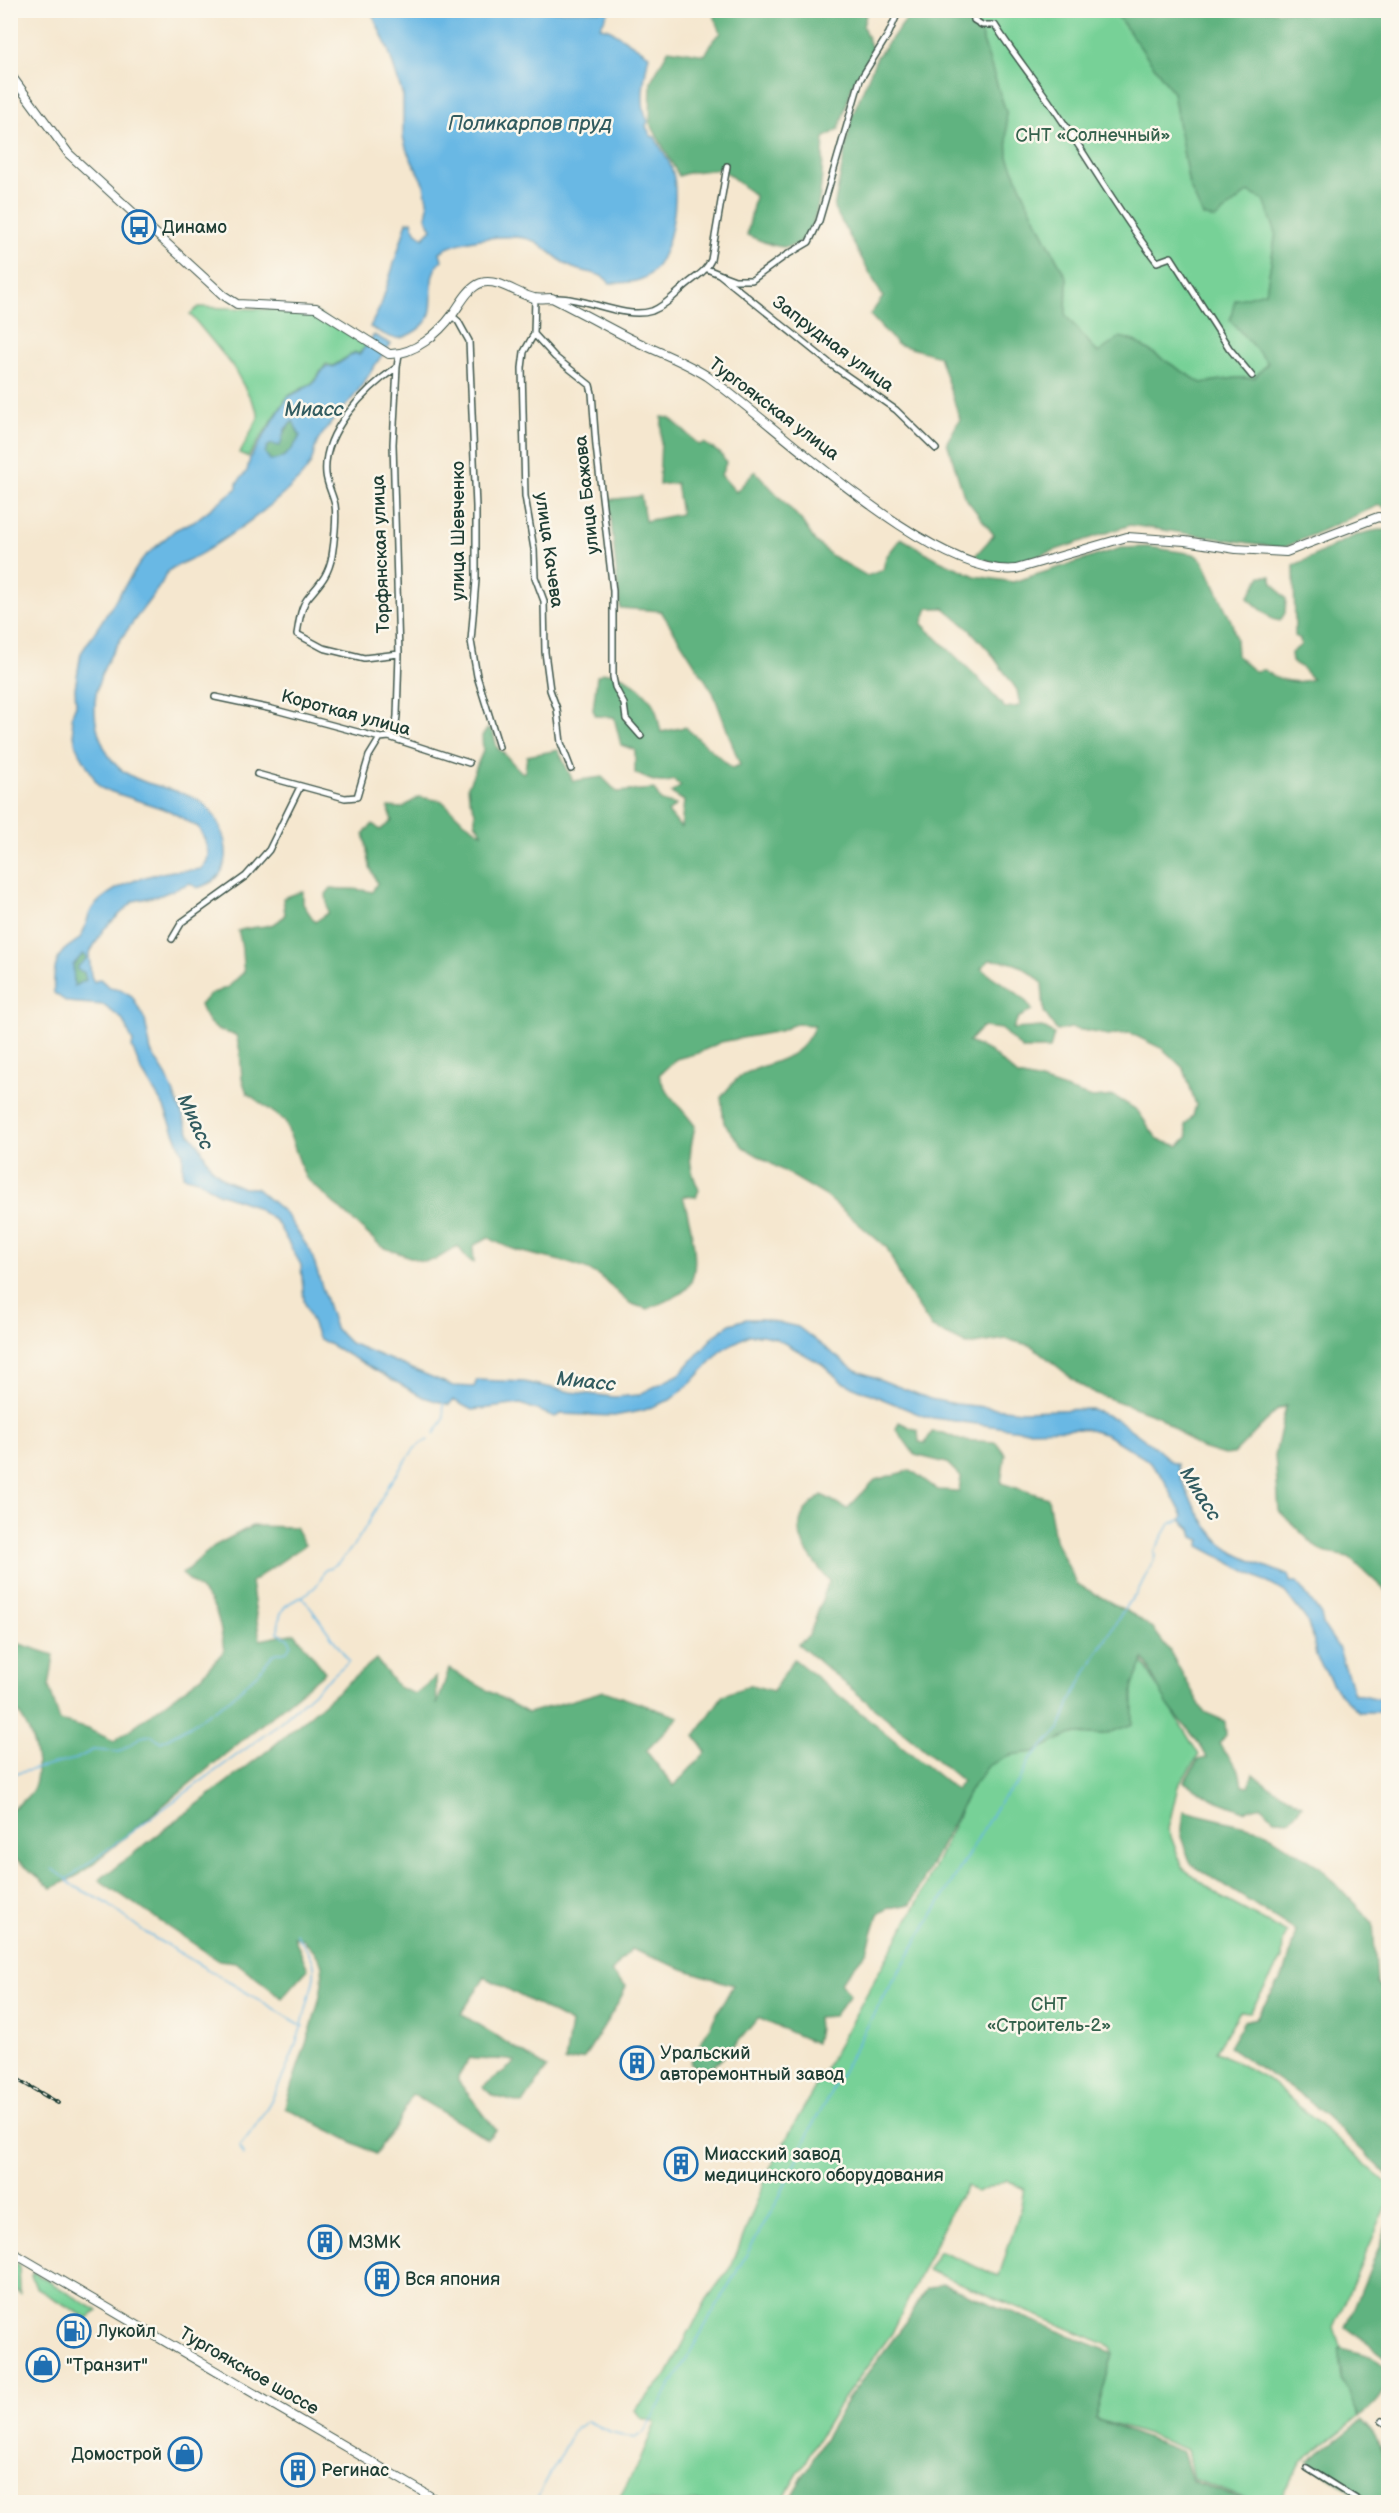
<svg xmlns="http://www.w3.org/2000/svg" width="1399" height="2513" font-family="'Balsamiq Sans',sans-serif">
<rect width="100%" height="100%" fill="#fbf7ec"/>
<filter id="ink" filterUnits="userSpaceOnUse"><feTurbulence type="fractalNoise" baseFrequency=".0167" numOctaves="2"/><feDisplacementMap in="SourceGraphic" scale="12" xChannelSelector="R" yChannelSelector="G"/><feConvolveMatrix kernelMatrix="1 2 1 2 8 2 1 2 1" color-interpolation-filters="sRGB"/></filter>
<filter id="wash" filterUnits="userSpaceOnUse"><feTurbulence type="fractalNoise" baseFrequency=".008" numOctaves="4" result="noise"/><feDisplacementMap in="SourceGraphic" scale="24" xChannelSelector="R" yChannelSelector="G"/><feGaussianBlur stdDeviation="1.35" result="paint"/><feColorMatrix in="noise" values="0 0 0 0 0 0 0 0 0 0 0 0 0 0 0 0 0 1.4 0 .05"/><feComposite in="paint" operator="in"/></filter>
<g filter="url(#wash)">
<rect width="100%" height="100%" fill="#f5e7cf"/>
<!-- green -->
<path fill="#77d197" stroke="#4b8766" stroke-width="1.5" d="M949 11H1114L1173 92 1189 185 1215 218 1248 192 1264 199 1276 233 1266 292 1235 300 1268 363 1254 378H1236L1201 383 1134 341 1098 353 1066 316 1067 279 1030 208 1008 157 1006 112 980 32Z
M199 307 314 311 368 345 358 354 355 352 333 366 326 364 312 383 288 396 248 457 240 453 258 418V412L232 365 190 314Z
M1143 1662 1199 1755 1178 1786 1168 1829 1183 1868 1224 1899 1287 1933 1283 1941 1282 1959 1250 2012 1240 2011 1216 2051 1269 2080 1388 2184V2203L1334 2327 1341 2349 1346 2384 1359 2417 1302 2462 1278 2502H1255L1193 2479 1187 2450 1149 2435 1095 2419 1113 2354 1110 2346 928 2270 938 2251 999 2276 1020 2210 1024 2189 1007 2180 977 2193 967 2186 955 2203 892 2333 836 2409 781 2502H617L639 2462 656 2422 641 2418 635 2410 666 2376 707 2299 732 2265 769 2170 920 1898 969 1791 989 1765 1010 1755 1071 1734H1106Z
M10 2257 19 2266 20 2293 11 2287Z
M33 2272 98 2311 87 2318 36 2288 31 2275Z"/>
<!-- forest -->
<path fill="#61b380" stroke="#40785a" stroke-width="1.5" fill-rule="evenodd" d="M712 11H867L863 26 873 51 853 84 839 129 824 138C822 165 824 237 792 246 778 250 760 240 747 235L755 196 722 169C708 171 691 170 679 176L650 123 651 81 669 49 705 55 714 39 721 33Z
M913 11H949L980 32 1006 112 1008 157 1030 208 1067 279 1066 316 1098 353 1120 337 1134 341 1201 383 1236 378H1254L1268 363 1230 320 1235 300 1266 292 1276 233 1264 200 1248 192 1215 219 1203 216 1189 185 1173 92 1114 11H1388V509L1379 505 1283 548 1130 525 1023 561 996 563 974 557 994 535 964 496 947 442 960 419 939 356 897 344 870 315 883 297 834 208 852 116 877 57Z
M662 417 670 418 699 445 704 443 721 454 726 463 721 475 736 492 755 471 801 520 815 541 832 556 867 576 883 570 886 557 901 538 937 559 975 576 1013 582 1121 548 1149 547 1194 554 1203 561 1232 623 1236 639 1237 656 1254 671 1264 670C1278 680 1295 685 1312 679L1301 667 1292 662 1291 653 1301 645 1300 639 1295 636 1294 565C1324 554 1355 528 1388 530V1593L1349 1557 1326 1553 1317 1548 1279 1511 1275 1455 1286 1406 1278 1409 1234 1454 1224 1455 1198 1447 1158 1416 1097 1394 1082 1386 1032 1346 1006 1339 967 1345 932 1328 906 1289 887 1248 826 1196 743 1147 724 1123 721 1097C728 1090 735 1078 744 1074 775 1059 800 1062 815 1025L795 1024 780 1031 721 1042 698 1053 676 1059 659 1075C665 1094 683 1109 695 1126 689 1153 687 1164 699 1190L696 1197 683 1196C689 1218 703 1268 688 1287 680 1297 659 1303 648 1309 642 1307 636 1306 630 1303 618 1296 610 1282 598 1275 563 1255 521 1259 488 1237L473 1246 474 1263 467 1259 458 1246 435 1260 421 1261 382 1247 305 1177 285 1121 247 1093 242 1079 240 1051 236 1035C215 1031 208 1026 200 1005L209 995 228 987 244 972C241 955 244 948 238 931 256 924 274 931 285 914L283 898 303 891V904L315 922 328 913 326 894 331 888C346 890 356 888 372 892L377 883 370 867 364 833 373 824 380 830 392 821 388 807 402 808 419 797 442 801 462 820 483 834 475 822V811L469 797 468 786 483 751 482 736 488 728 493 732 497 748C508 755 512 765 523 773L525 771 527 756 558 750 573 781 602 777 617 792 654 789 661 801 676 805 668 812 681 828 684 801 671 793 681 786 673 780C661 786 647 779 635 773V750L621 745 614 717 596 716 593 710 597 676C615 664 648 691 655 708 658 716 659 725 661 732L685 727 732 768 740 765 713 692 661 611 620 608 609 500 641 496 645 521 681 514 676 483 659 485ZM928 608H944L970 630 990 652 1017 690 1020 706 1005 708 975 675 922 624ZM990 960C1015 961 1025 966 1042 983L1044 1012 1057 1031 1071 1028 1108 1035 1130 1033 1163 1049 1184 1069 1196 1105 1193 1116 1185 1125 1188 1136 1179 1146 1158 1140 1137 1110 1114 1096 1092 1098 1041 1081 1018 1076 989 1051 968 1042 982 1027 1001 1029 1022 1049H1050L1054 1034 1042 1027 1013 1029 1018 1018 1032 1010C1021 990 997 983 981 968Z
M293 420 297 424 296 428 300 436C294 448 285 461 270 460L265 453 267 447 280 439Z
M1261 576H1271L1273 583 1286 599 1285 613 1280 621 1272 619 1248 598Z
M82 954 86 956 84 972 86 980 73 987V965Z
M899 1422 918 1431 919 1442 925 1443 932 1432 944 1433 960 1440 996 1442 1005 1454 1001 1483 1048 1498 1055 1540 1077 1584 1137 1617 1154 1630 1169 1650 1204 1712 1225 1721 1226 1735 1219 1744 1239 1770 1242 1785 1249 1786 1253 1774C1267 1788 1285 1793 1302 1805L1291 1820 1274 1819 1261 1806 1244 1811 1213 1799 1184 1782 1198 1760 1207 1758C1199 1739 1181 1723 1168 1705 1159 1691 1153 1674 1144 1659L1133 1685V1724L1106 1734H1071L1034 1752 1010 1755 988 1766 969 1791 911 1904 889 1908 878 1914 867 1951 841 1982 850 1995 834 2016 817 2017 818 2029 815 2043 758 2018C741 2038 726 2059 703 2073L690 2062 733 1985 683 1969 631 1949 611 1973 626 1986 620 2000 584 2058 565 2062 571 2023 485 1977 461 2014 547 2068 523 2104 493 2096 483 2087 516 2062C502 2056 485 2062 470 2058L458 2076V2081L496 2130 487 2139 412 2094 398 2123 375 2154 285 2107C292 2076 333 1986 320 1960 316 1953 308 1945 303 1939L294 1937 308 1969 282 1998 236 1962 218 1960 99 1880 271 1748 376 1659 398 1687 415 1694 436 1677 437 1705 449 1669 528 1713 604 1691 679 1717 646 1751 674 1786 706 1752 695 1736 723 1695 751 1685 773 1691 794 1659 956 1790 962 1781 798 1644 809 1636 829 1581C815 1562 789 1538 804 1512 808 1506 817 1500 822 1495L847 1509 875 1480 911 1470 938 1490 959 1491 961 1477 947 1463 915 1455 896 1429Z
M252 1526 295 1527 305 1545 251 1582 260 1640 295 1633 325 1672 80 1874 52 1888 11 1855V1809C18 1806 31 1795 34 1787 43 1762 30 1721 11 1706V1650L17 1643 54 1655 49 1687 60 1721 85 1728 114 1741 201 1677 224 1651C218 1608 216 1602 182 1574L214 1546Z
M1184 1811 1262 1830 1320 1867 1373 1923 1377 1983 1388 1997V2175L1311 2102 1229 2047 1244 2021 1256 2018 1285 1972 1296 1931 1191 1864 1181 1837Z
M1388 2225V2359L1346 2327Z
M942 2284 1113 2353 1095 2419 1183 2452 1192 2481 1250 2502H788L847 2400 907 2321 926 2289Z
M1338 2347 1373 2357 1388 2369C1389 2391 1375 2404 1360 2417L1342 2380Z
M1362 2421C1387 2442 1388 2473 1388 2502H1365L1308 2462Z"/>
<!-- water -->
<path fill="#69b8e4" stroke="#447a8c" stroke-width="1.5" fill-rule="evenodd" d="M371 11H609L600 27 609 29 649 55C645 75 638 103 648 121L646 126 651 136 655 137C660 148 669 159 672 170 681 196 671 262 646 277 636 283 621 283 610 283 600 271 586 273 573 268 559 262 548 248 534 241 513 232 460 239 440 252L442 260C419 281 446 311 417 330 395 345 390 337 370 327L381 305 407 222 412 221 414 229 423 238 432 229 426 217 428 206 424 185 407 151 403 137V96L388 49Z
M374 335 391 344C376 361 368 378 355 395 343 410 327 425 318 441 314 448 314 456 311 463 307 470 300 479 294 484 271 507 234 533 207 550 196 558 182 562 171 569 166 572 164 579 161 584 137 620 93 663 95 710 95 732 107 762 126 773 160 795 202 783 220 827 224 837 227 847 226 858 223 876 214 883 197 888L190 883 161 895 134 901 103 930 89 954 91 976 94 982 100 979 109 987 120 989 132 996 145 1020 151 1052 167 1077 190 1134 199 1145 211 1167 225 1180 243 1188H256L285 1213 311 1252 335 1328 350 1343 453 1386 474 1387 477 1380 524 1382 571 1392 615 1397 638 1395 680 1374 713 1337 730 1324 746 1319H763L798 1327 853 1369 930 1399 956 1404 1022 1411 1091 1409 1116 1419 1155 1447 1172 1462 1177 1464C1182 1489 1210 1539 1233 1552 1250 1562 1271 1568 1289 1576L1290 1582H1297L1321 1615 1323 1625 1338 1647 1354 1693 1388 1701V1716L1381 1712H1359L1337 1691 1316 1656 1313 1637 1306 1619 1285 1592 1199 1546 1201 1540 1193 1537 1191 1529 1181 1520 1183 1516 1162 1476 1146 1459 1107 1435 1086 1429 1021 1430 926 1417 842 1382 822 1364 775 1338 762 1335H749L723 1349 691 1383 670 1400 641 1411 614 1416 561 1414 555 1417 521 1404 472 1410 453 1400 449 1405 423 1397 318 1338 304 1301 301 1265 276 1221 250 1204 218 1193 200 1181 183 1176V1154L163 1105 141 1070 132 1047 133 1042 122 1019 103 1005 67 1002 54 993C53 982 54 963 61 954 65 947 74 944 79 939 87 930 86 915 94 906 114 885 146 875 173 871 182 870 191 871 201 869L207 861 208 854 205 840 198 827 170 811 103 789 98 785 76 746 71 717 76 705 75 688 81 653 143 558 175 530 196 520 237 488V483L247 471 250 458 288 397 313 384 326 366 333 367 355 353 359 355ZM293 421 300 436C294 448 285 461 270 460L265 453 267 447 271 444 280 446 285 429ZM83 954 86 956V959L77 967V970L84 972 86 980 74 986 73 965Z"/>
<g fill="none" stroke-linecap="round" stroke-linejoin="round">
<!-- stream -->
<path stroke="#69b8e4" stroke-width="1.5" d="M434 1434 444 1419 443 1402
M10 1775 76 1759 93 1750 119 1752 141 1737 152 1735 161 1742 190 1726 230 1699 260 1671 273 1654 287 1651 291 1644 289 1639 278 1633C279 1596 293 1607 315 1587 319 1583 322 1576 325 1570 349 1564 374 1512 386 1490 391 1480 399 1471 405 1462 412 1452 416 1444 428 1440
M52 1869 67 1879 270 1731 349 1661 302 1596
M67 1880 70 1884 105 1902 146 1933 303 2026
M243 2155 240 2146C274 2105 296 2053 308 2002 311 1989 317 1974 313 1961 310 1952 301 1942 296 1934
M535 2502 573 2431 587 2421 611 2432 635 2438 644 2432 779 2198 811 2128 878 2007 1000 1801 1019 1782 1030 1759 1060 1729 1070 1702 1095 1657 1128 1603 1136 1595 1155 1557 1154 1552 1170 1524 1180 1520"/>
</g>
</g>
<g filter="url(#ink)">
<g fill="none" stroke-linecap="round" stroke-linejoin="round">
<!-- street casing -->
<g stroke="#3f564b" stroke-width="8">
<path id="street" d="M973 10 974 20 982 25H995C1010 49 1027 70 1043 93 1083 148 1115 208 1157 262L1171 257 1229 348 1252 376
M707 269 719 274 833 366 896 410 936 449
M719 274 735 280H752L785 256 809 242 819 221 860 80 889 33 899 10
M535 298 534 334 524 352 522 368 525 496 534 549 535 577 544 601 545 652 550 690 557 709 561 743 571 769
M557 298C586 297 624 320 652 311 665 306 675 295 685 286 695 277 705 273 711 260L727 166
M452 316 458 321 469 341 476 507V580L471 641 477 676 499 747
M534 334 555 357 590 385 592 393 596 446 613 591V677L615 687 624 704 626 719 641 736
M399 354 397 367C365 389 322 432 326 474 327 485 333 495 335 505 337 517 334 544 332 556 328 577 319 584 307 599 300 609 299 623 297 634L323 648 364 658 399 654
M215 697 272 709 380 738 389 737 469 763
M389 737 395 731 397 716 399 654 393 444 397 367
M257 774 345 798 357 797 369 756 380 738
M172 939 182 922 246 876 269 850 300 787
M1382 2421 1388 2425
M1307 2468 1361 2502"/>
</g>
<!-- primary casing -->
<g stroke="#3f564b" stroke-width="10">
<path id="primary" d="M10 74 69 154 223 295 237 304 316 308 389 354C414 355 439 333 453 314 461 303 468 288 481 283 498 278 517 294 534 298 540 299 546 298 552 298 576 310 598 322 621 334 649 349 681 359 707 376 777 425 933 579 1016 569L1127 537 1185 541 1236 549 1286 552 1378 517 1388 519
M10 2251 440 2502"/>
</g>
<!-- street -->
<use href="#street" stroke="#fff" stroke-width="5"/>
<!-- primary -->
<use href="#primary" stroke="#fff" stroke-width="8"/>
<!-- rail casing -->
<g stroke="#1f3d34" stroke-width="4">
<path id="rail" d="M10 2075 58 2103"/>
</g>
<!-- rail -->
<use href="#rail" stroke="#fbf7ec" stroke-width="1.5" stroke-dasharray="4.5" stroke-linecap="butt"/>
</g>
</g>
<!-- icons -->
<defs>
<g id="bus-ring" transform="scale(1.725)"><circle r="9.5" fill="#fbf7ec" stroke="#1f6fb2" stroke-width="1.5"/><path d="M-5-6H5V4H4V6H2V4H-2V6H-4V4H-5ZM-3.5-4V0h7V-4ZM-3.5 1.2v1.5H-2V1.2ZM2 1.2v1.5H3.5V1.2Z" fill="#1f6fb2"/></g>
<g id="building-ring" transform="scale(1.725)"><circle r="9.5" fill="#fbf7ec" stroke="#1f6fb2" stroke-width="1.5"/><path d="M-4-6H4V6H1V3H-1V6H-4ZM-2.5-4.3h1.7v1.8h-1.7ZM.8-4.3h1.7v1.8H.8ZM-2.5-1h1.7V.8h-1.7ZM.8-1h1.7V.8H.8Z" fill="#1f6fb2"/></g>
<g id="fuel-ring" transform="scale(1.725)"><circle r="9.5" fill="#fbf7ec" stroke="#1f6fb2" stroke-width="1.5"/><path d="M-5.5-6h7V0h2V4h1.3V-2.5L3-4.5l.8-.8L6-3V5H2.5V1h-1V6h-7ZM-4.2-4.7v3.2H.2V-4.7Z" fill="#1f6fb2"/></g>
<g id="shop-ring" transform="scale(1.725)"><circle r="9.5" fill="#fbf7ec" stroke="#1f6fb2" stroke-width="1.5"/><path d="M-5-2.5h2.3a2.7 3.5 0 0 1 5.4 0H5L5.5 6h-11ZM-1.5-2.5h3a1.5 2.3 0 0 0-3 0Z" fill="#1f6fb2"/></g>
</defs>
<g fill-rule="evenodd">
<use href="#bus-ring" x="139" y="227"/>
<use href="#building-ring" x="637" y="2063"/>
<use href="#building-ring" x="681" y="2164"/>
<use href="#building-ring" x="325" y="2242"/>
<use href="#building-ring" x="382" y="2279"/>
<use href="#fuel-ring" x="74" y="2331"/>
<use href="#shop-ring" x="43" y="2365"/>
<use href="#shop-ring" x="185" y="2454"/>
<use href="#building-ring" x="298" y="2470"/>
</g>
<g text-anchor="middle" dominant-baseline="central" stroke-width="5" stroke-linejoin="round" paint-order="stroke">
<!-- park labels -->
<g font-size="18" fill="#35624d" stroke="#fbf7ec">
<text x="1093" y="135">СНТ «Солнечный»</text>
<text x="1049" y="2004">СНТ<tspan x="1049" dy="21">«Строитель-2»</tspan></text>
</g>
<!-- poi labels -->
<g font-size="18" fill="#1f3d34" stroke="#fbf7ec" text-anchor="start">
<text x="162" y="227">Динамо</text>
<text x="660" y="2053">Уральский<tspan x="660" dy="21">авторемонтный завод</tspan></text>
<text x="704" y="2154">Миасский завод<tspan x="704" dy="21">медицинского оборудования</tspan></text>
<text x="348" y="2242">МЗМК</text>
<text x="405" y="2279">Вся япония</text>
<text x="97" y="2331">Лукойл</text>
<text x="66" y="2365">"Транзит"</text>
<text x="162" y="2454" text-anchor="end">Домострой</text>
<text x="321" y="2470">Регинас</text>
</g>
<!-- street labels -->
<g font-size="18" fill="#1f3d34" stroke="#fbf7ec">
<text transform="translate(833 344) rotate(37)">Запрудная улица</text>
<text transform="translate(774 409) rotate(37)">Тургоякская улица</text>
<text transform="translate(587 495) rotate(-96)">улица Бажова</text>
<text transform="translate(458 531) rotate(-90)">улица Шевченко</text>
<text transform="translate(549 550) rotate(82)">улица Качева</text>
<text transform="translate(381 554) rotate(-92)">Торфянская улица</text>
<text transform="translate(346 713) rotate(15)">Короткая улица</text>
<text transform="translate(249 2371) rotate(30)">Тургоякское шоссе</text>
</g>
<!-- water labels -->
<g font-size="20" font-style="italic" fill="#325c60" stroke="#fbf7ec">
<text x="530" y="124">Поликарпов пруд</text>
<text x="314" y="410">Миасс</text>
<text transform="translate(195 1122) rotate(65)">Миасс</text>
<text transform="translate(586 1382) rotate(6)">Миасс</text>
<text transform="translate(1200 1494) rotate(58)">Миасс</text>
</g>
</g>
<!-- margin -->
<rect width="1399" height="2513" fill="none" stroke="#fbf7ec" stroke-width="36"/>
</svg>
